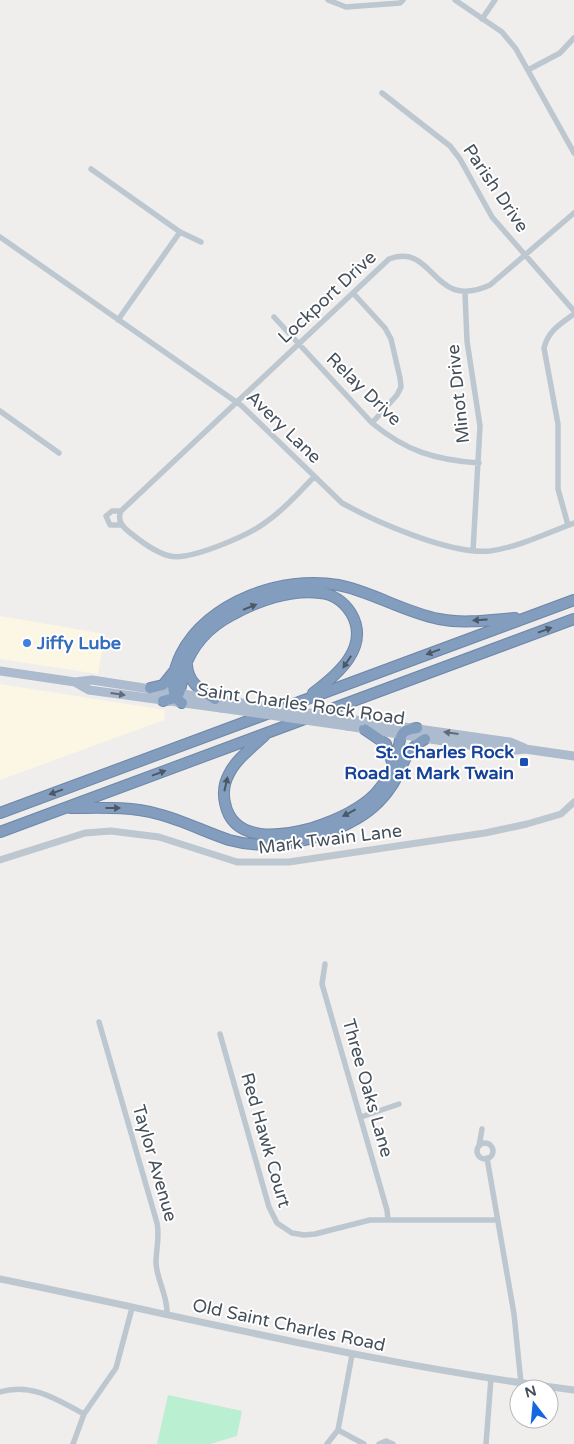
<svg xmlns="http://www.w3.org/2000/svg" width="574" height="1444" font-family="'Varela Round',sans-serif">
<rect width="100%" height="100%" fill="#f0eded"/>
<!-- commercial -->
<path fill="#fcf6e5" d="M0 616 105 634 98 674 0 659Z
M0 684 165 710 164 720 0 780Z"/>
<!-- green -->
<path fill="#baefd1" d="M168 1395 242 1411 237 1436 210 1444H157Z"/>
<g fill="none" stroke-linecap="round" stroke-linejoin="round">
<!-- motorway casing -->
<g stroke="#6f88a9" stroke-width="12">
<path id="motorway" d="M187 665C188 683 201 690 215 699
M150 688 163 685 175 670
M163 701C169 699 176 699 179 693 182 686 182 677 184 670 192 645 209 627 232 615 257 601 291 589 320 593 333 594 344 602 351 613 371 647 337 675 313 693
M182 703C167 694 174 668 181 654 207 602 282 575 338 585 371 591 403 612 439 619 464 624 490 620 515 618
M364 729 386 744 393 765
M265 735C253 747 236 759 229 774 224 783 223 794 225 803 233 844 282 836 312 828 334 821 358 811 375 794 385 783 393 770 397 755 399 748 399 738 403 733 407 729 412 729 417 728
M70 808C99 808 129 806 158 814 182 820 205 832 229 840 269 851 316 842 351 822 367 814 381 802 391 787 404 768 402 752 425 739
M0 813 574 600
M0 832 574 619"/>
</g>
<!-- minor -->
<path stroke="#bdc7d0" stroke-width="5.5" d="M328 0 346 7 400 3 403 0
M455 0 502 32 516 49 574 153
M482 19 495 0
M528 70 560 53 574 38
M382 93 450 146 460 159 492 217 574 311
M91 169 180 232 201 242
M0 237 242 406 342 503C376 522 451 555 490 551 519 547 547 533 574 523
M353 293 385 328 391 339 400 378 401 387 397 395 372 423
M465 293 467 341 480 426 473 551
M274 317 372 423C406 451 435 460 479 463
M118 320 180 232
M0 411 59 453
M314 477C299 492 284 510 266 522 249 535 190 561 170 556 157 553 143 543 133 535 125 529 116 522 121 511L389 259C436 242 431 312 490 285L574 213
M121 511H112L106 516 110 525H122
M568 525 558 489V424L544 348C548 331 560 324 574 314
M325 964 322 984 387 1210 388 1220
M99 1022 157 1223C160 1237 156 1249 156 1263 157 1281 168 1296 167 1314
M220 1034 269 1207 277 1223 292 1233 304 1235 315 1234 370 1220H497
M361 1117 399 1104
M477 1151a8 8 0 1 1 16 0a8 8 0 1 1-16 0Z
M479 1146 482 1129
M487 1158 514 1314 521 1383
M0 1392C31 1382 58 1400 84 1414
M338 1430 364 1444
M73 1444 84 1414 116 1368 132 1308
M327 1444 338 1430 352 1355
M379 1444 386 1441 393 1444
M486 1444 491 1378"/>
<!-- tertiary -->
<path stroke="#bdc7d0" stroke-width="7" d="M0 860 85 833 111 831 159 837 237 862H289L485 833 527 824 561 814 574 802
M0 1279C191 1318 380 1366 574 1390"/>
<!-- primary -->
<path stroke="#acbbcd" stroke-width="9" d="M0 671 75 682 92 680 235 702
M75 682 89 690 221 708
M362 721 510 742 524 748
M347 726 508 751 525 749 574 756"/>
<!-- motorway -->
<use href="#motorway" stroke="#839dbe" stroke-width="10"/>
<!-- primary-bridge -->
<path stroke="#acbbcd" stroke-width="9" d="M235 702 362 721
M221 708 347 726"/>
</g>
<!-- one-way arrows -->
<defs><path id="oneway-solid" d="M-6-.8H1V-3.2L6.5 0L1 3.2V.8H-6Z" transform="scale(1.25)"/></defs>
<g fill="#4b5865">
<use href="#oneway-solid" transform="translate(250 607) rotate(-22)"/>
<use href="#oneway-solid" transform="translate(480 620) rotate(177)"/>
<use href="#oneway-solid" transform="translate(545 630) rotate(-20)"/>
<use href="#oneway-solid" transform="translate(433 652) rotate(160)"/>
<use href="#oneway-solid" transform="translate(347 662) rotate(124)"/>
<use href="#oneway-solid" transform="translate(159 773) rotate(-20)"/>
<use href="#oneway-solid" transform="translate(226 784) rotate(-77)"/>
<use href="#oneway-solid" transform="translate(56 792) rotate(160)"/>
<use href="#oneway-solid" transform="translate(113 808)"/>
<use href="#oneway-solid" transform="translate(349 813) rotate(152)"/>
</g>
<g fill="#5f6b78">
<use href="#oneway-solid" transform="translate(118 694) rotate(8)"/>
<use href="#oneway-solid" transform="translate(451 733) rotate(-172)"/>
</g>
<!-- markers -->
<circle fill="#3f7fe0" stroke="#fff" stroke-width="2" cx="27" cy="643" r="5"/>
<rect fill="#1a4fb4" stroke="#fff" stroke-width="2" x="519" y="757" width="10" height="10" rx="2.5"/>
<g text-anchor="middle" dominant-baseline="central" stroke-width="4" stroke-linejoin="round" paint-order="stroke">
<!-- street labels -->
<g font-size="18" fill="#45505b" stroke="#fff">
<text transform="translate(496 188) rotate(56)">Parish Drive</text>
<text transform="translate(327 297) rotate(-43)">Lockport Drive</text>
<text transform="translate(364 389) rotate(44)">Relay Drive</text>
<text transform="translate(458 394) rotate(-96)">Minot Drive</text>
<text transform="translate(284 427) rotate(44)">Avery Lane</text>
<text transform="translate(301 704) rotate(8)">Saint Charles Rock Road</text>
<text transform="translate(330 839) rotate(-7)">Mark Twain Lane</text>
<text transform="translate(368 1088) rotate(74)">Three Oaks Lane</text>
<text transform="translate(266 1140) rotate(74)">Red Hawk Court</text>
<text transform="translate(155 1163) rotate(74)">Taylor Avenue</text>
<text transform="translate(289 1325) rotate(12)">Old Saint Charles Road</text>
</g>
<!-- shop labels -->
<g font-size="18" font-weight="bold" fill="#366cbe" stroke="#fff" text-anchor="start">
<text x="37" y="643">Jiffy Lube</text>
</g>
<!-- transit labels -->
<g font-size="18" font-weight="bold" fill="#164399" stroke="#fff" text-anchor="end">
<text x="514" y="752">St. Charles Rock<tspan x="514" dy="21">Road at Mark Twain</tspan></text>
</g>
</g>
<!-- north arrow -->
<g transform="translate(534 1404) rotate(344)"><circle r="24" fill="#ffffff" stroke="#b5b9bd"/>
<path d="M0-4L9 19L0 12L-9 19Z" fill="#1566e2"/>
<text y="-8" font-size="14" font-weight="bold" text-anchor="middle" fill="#45505b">N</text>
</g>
</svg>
